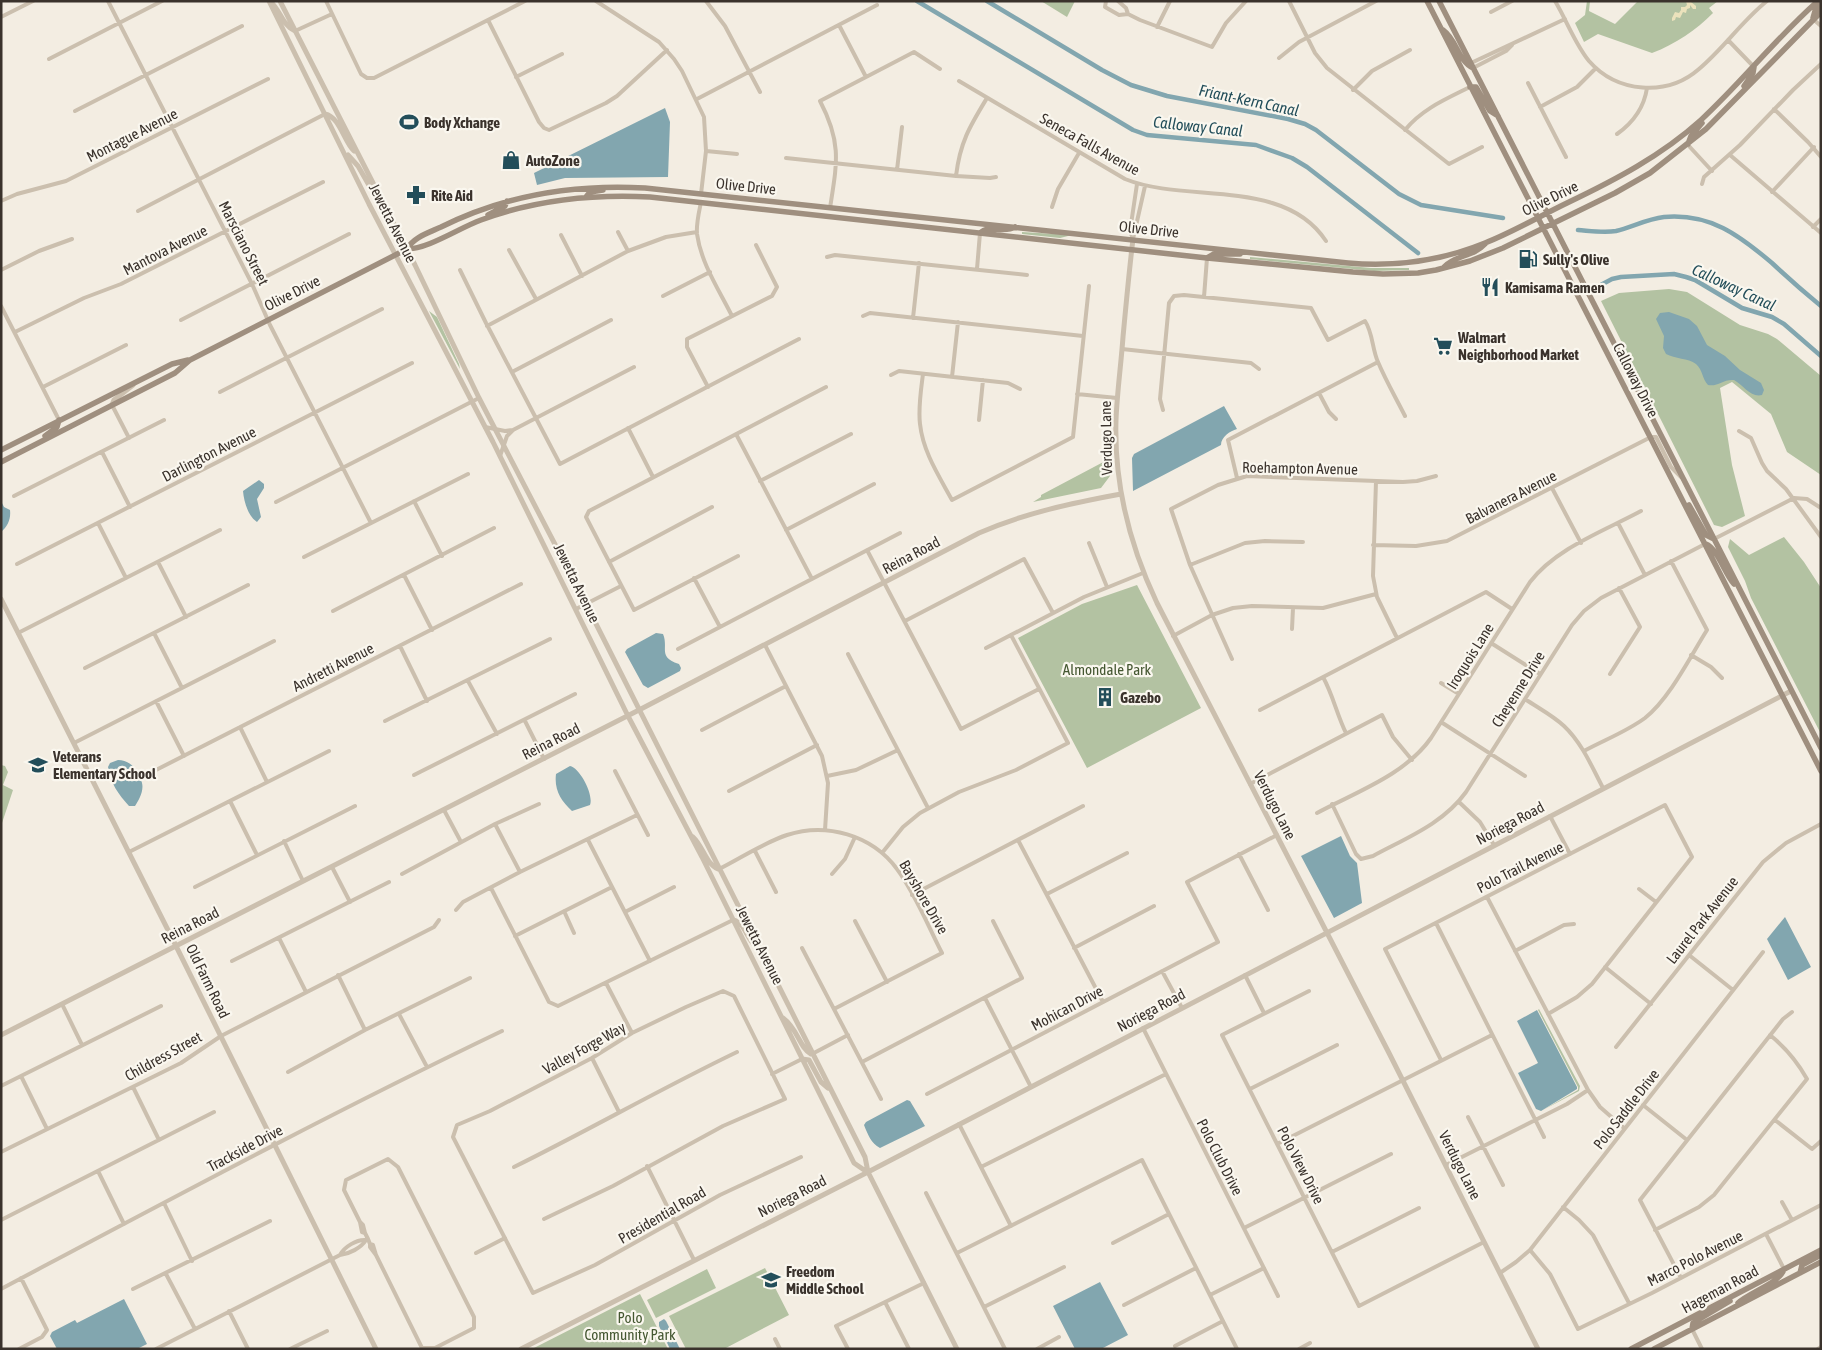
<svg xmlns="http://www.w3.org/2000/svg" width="1822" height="1350" font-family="'Asap Condensed',sans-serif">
<rect width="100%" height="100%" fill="#f3ede2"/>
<!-- green -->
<path fill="#b3c2a2" d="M1041 1H1075L1067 17Z
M1587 1H1590L1589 11 1615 24 1638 1H1718L1709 8 1713 13C1696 30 1676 44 1652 53L1598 34 1584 42 1575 23 1585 15Z
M1022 232 1072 235 1060 238 1022 234Z
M1250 257 1371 268H1409V270L1374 271 1250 259Z
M1669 289 1687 292 1740 325 1768 334 1777 339 1821 376V475L1787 452 1771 414 1732 382 1720 388 1732 465 1745 516 1722 527 1714 525 1601 301 1619 293Z
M429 311 437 317 459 364 460 369Z
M1109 459 1110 476 1101 488 1033 502 1041 497V495Z
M1784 537 1804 562 1821 588V734L1751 598 1745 581 1728 547 1730 539 1749 555Z
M1137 585 1201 708 1087 768 1018 638 1082 604Z
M1 765 5 766 8 772 3 785 13 790 1 826Z
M1539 1009 1580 1086 1579 1091 1541 1111 1578 1090V1087L1538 1010Z
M765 1268 789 1315 724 1349H686L669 1316Z
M707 1269 716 1288 656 1318 647 1300Z
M640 1294 668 1349H532Z"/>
<!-- sand -->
<path fill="#ebe2bc" d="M1686 1 1691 2 1696 6V9H1693L1690 5V8L1687 9 1686 13 1683 12 1680 18 1676 17 1675 20 1672 21V18L1675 12 1679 13 1681 10V7H1685L1687 5Z"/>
<!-- water -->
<path fill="#82a6af" d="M665 108 670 122 668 177 565 178 537 185 534 173Z
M1669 312 1689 319 1697 326 1707 345 1725 356 1740 370 1761 383 1764 390 1762 395C1751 398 1743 385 1734 380 1723 379 1718 387 1708 385 1702 379 1703 370 1696 364 1688 358 1675 359 1666 354L1663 348 1664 336 1656 319 1660 313Z
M1224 406 1237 429C1230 431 1221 437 1221 445L1133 491 1132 458 1134 454Z
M259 480 264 484V488L257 499 261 517 257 522C248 516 244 502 243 491Z
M1 501 4 507 10 510C11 519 8 526 1 532Z
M656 633 663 634C669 648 657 657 679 664L681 668 680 671 648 688 643 685 625 652 627 649Z
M118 760C130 760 140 771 142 783 144 791 139 800 135 806H129C118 794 111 784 108 767L110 763Z
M570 766C580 768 594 795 590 805L572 811C561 801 554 790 556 774Z
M1341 836 1350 856 1357 863 1362 903 1334 918 1301 856Z
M1785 917 1811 967 1788 980 1767 939Z
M1537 1010 1577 1087V1089L1541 1111 1536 1109 1518 1073 1538 1063 1517 1021Z
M907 1100 910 1101 925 1126 880 1148C871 1143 868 1135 864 1125L866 1122Z
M1100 1282 1128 1335 1101 1349H1075L1053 1306Z
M124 1299 147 1344 137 1349H57L50 1336 52 1332 75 1320 77 1323Z
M664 1319 666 1321 680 1349H670L659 1326V1322Z"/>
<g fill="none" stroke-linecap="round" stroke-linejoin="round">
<!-- canal -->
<path stroke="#82a6af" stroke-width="4.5" d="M917 1 1133 130 1147 135 1256 145 1292 158 1307 167 1418 253
M987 1 1102 70 1131 85 1167 96 1288 119 1305 124 1316 130 1399 194 1421 205 1503 218
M1578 230C1591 231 1604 233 1616 231 1632 227 1647 219 1664 217 1710 213 1739 235 1772 263 1788 278 1804 292 1821 306
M1597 287 1612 279 1621 277 1674 274 1686 277 1695 280 1742 308 1772 317 1784 324 1821 356"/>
<!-- minor -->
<path stroke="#cbbfae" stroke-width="4" d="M108 1 252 284 270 325 371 523
M326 1 361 74 367 78H374L525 1
M596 1 659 42 674 59 682 71 704 117 706 151 701 194
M706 1 725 26 760 92
M1106 1 1105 7 1119 15 1128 14 1140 20 1212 47 1226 23 1246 1
M1118 1 1126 8 1128 14
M1289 1 1315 53 1327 68 1449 164 1482 147
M1555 1C1567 21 1575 44 1589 61 1617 93 1667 97 1699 69 1724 48 1742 21 1767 1
M1491 12 1512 1
M1 17 33 1
M1813 19 1821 26
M488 20 539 122 544 128 549 130 606 103 617 96 667 50
M839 25 866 77
M1157 27 1170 1
M295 31 332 14
M1728 40 1754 67
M1279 58 1299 42 1376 1
M49 59 162 1
M1471 63 1565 19
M1473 68 1506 51 1512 45
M516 77 562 54
M959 81 1125 179C1187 204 1284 177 1326 241
M1528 83 1566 157
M1353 90 1372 71 1410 50
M697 99 877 5
M1540 107 1577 87 1596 68
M1774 109 1808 142 1821 157
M75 111 242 26
M1405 130C1422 109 1446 99 1470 87
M1617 134C1634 122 1644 108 1647 88
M1688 145 1712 171
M706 151 737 154
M1730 155 1821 233
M786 158 956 176 990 178 996 177
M897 170 902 127
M956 176C960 142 970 126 987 98
M1702 184 1704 177 1740 145 1793 90 1821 64
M1772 192 1814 147
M1 201 17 194 66 181 268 79
M701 202C699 212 696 224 697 234 701 263 719 290 732 316
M1052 207 1058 189 1079 153
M830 208C837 163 842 143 820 101L914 52 940 69
M138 211 325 114
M1813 227 1821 219
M618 232 628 251
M561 235 582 276
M1133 239 1130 231 1137 184
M1133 239 1145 186
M509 250 536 299
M827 257 835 255 1027 275
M977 269 980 233
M1 270 39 251 72 239
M460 270 486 323 560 464 799 339
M663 296 710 272
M1204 297 1207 258
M1 306 59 420
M863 316 870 313 1083 336
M913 318 919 263
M181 320 349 234
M487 326 628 251 666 237 697 232
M15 332 84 298 121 284 323 182
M1122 349 1251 363 1259 369
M512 372 611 320
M923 374C921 390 918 408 920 424 923 452 939 476 952 500L1073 437 1089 286
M891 375 899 371 1008 383 1020 389
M952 377 958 322
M43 387 126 345
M708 387 687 347V339L772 296 777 287 756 245
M220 392 382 309
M1319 393 1329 412 1336 419
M1077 394 1117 398
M112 405 129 438
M1163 410 1160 399 1169 303 1174 296 1184 295 1311 308 1328 340 1365 321C1373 333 1372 349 1378 362 1386 381 1396 398 1405 416
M979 420 983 380
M485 427 505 431 513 430 634 367
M628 428 653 477
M1739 431 1751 438 1762 463 1767 471 1786 489 1821 537
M736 434 812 579
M102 452 130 507
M500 456 507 436 513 430
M1237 478 1228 440 1378 362
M760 481 851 434
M1376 481 1373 576 1377 597 1397 638
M1552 488 1581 543
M14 496 164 420
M414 501 442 556
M276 502 479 398
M98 523 126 578
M1618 523 1645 575
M786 530 874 484
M1714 539 1794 498 1807 499 1821 508
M1089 543 1107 587
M1373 545 1416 546 1447 541 1651 437H1656L1671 467 1681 477
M867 550 961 729 1039 689
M738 556 634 610 586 517 589 511 826 387
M304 557 468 474
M158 562 186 617
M609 562 712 507
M17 564 412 363
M1190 565 1245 543 1265 541 1303 542
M404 575 432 630
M694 578 720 627
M576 609 621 586
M333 611 494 528
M905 621 1024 559 1053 613
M1292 629 1293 608
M18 633 220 530
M154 633 182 688
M1173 636 1212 615 1233 608 1252 606 1323 608 1376 594
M1491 643 1540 674
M765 645 822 756 828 783 825 830
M400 646 427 701
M986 648 1084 597 1143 573
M678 649 900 533
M848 654 928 808
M1691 655 1711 667 1722 678
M1232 659 1190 565 1171 509 1218 485 1247 476 1403 482 1417 481 1436 476
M85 668 248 585
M1610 674 1640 627 1619 588
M1323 677C1333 695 1337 715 1346 733
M468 681 497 734
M1441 683 1459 694
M1525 699C1538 708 1552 715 1564 726 1582 743 1592 767 1603 788
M156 701 184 756
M1260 710 1486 592 1512 609
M385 721 550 639
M525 721 544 759
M1441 722 1525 776
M240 727 267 782
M702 730 786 686
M74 743 274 641
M1584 751C1604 740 1626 732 1645 718 1670 698 1690 657 1707 630L1671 561
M156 770 521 584
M615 771 648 835
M414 775 575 694
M827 776 856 770 898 750
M1250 784 1382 715 1393 737 1412 760
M729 791 817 745
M230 801 257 855
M1459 802 1480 822 1494 845
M1332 804 1356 854 1361 859 1373 856C1406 838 1443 824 1466 792L1572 625 1584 611 1601 598 1705 544
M444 810 461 842
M1317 813C1356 792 1405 775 1431 738L1530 582C1556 548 1604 531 1641 511
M1550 816 1570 854
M495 824 520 872
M588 840 650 961
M1018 840 1103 1002
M284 841 303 881
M755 851 776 892
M129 852 329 751
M882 853 903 827 920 813 959 792 1016 770 1068 743 1011 635
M1239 854 1268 910
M332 867 350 902
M719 869C741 858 763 843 787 835 826 822 872 835 897 869 915 893 928 926 942 953L834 1009
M402 874 495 824 539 804
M832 874 845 859 855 837
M195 887 355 806
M491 888 549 1002 558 1006 733 920
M1639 889 1656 902
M1047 894 1127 853
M912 895 1083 806
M1487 897 1588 1090 1600 1107 1624 1128
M456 910 463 902 520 872 637 815
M564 911 574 933
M625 912 674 887
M855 921 887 982
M1436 923 1544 1137
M515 936 612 887
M279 938 306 992
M802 948 881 1099
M1074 948 1154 906
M1515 951 1564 925 1574 924
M1689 955 1733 990
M232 961 389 882
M1605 967 1651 1004
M1162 971 1182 1008
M338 975 365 1030
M1245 975 1264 1013
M606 983 632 1033
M1309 991 1222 1035 1359 1306 1484 1242
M985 998 1031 1087
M62 1004 82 1045
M399 1014 427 1067
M1143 1028 1278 1296
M1616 1047 1763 862 1786 843 1821 824
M812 1054 848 1035
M592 1058 619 1112
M1441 1060 1385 949 1665 805 1692 857 1592 984 1577 997 1548 1014
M862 1062 1022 978 993 921
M288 1072 365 1030 470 978
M772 1074 802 1059
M21 1076 47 1129
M1 1086 161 1006
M133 1087 159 1140
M1250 1089 1337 1045
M927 1094 1218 942 1187 882 1277 835
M1643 1105 1687 1140
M1468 1117 1503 1185
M1775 1120 1812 1149 1821 1141
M959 1124 1011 1226
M1277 1144 1492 1035
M1 1152 181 1063 221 1036 434 927 439 920
M1446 1165 1567 1104 1588 1090
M647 1166 694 1260
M514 1167C589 1130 662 1088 737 1052
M981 1167 1166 1074
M98 1171 124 1224
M926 1193 1005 1349
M1782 1202 1792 1220
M164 1203 192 1261
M1563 1207 1579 1220 1593 1235 1629 1303
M544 1219 613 1186 723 1126 785 1099 734 996 723 991 686 1007 632 1033 592 1058 490 1111 457 1125 453 1137 533 1293 595 1265 720 1195 801 1157
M1 1220 214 1112
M360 1222 344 1190 346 1180 388 1159 398 1167 474 1317V1328L435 1348H422L376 1255
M1244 1228 1391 1154
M1655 1230 1699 1207 1714 1195 1807 1079C1797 1061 1786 1048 1770 1035
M365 1233 363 1225 360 1222 362 1232 365 1233 368 1239
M1766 1234 1784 1269
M366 1240 368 1239 370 1244 373 1245 376 1255 370 1247V1244
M1113 1243 1169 1214
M1530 1250 1550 1274 1578 1329 1652 1293 1821 1205
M1332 1252 1419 1208
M476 1253 505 1238
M957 1253 1142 1160 1237 1349
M1500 1273 1516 1262 1530 1250 1763 952
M166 1274 195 1329
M1681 1278 1640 1200 1783 1019 1792 1012
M1 1289C167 1201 333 1112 502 1031
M133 1289 270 1221
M1210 1295 1264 1268
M885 1302 909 1349
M1124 1305 1196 1268
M984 1307 1064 1267
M229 1311 248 1349
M1692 1329 1702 1349
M775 1339 780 1349
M1175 1346 1223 1321
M19 1349 42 1337 47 1330 21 1278
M156 1349 340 1255C349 1254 361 1248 366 1240 357 1239 344 1247 340 1255
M290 1349 327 1331
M848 1349 836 1326 924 1283
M1037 1349 1059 1337
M1299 1349 1310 1343
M1818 1349 1821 1347"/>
<!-- tertiary -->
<path stroke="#cbbfae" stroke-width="5" d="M269 1 369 204 493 442 628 716 702 857 854 1163 867 1172
M280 1 415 265 479 398 586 604 865 1157 868 1172 957 1349
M271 2C280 10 283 26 295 31
M325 114C340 117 344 142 354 151
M348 155 358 166 370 187H375
M1133 239C1129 272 1126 305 1123 337 1121 365 1117 393 1116 420 1114 484 1130 546 1157 603L1389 1053 1538 1349
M112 405 114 400 133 385
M1 599 176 946 376 1349
M693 837C703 846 706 864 718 869
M733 920C746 923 746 940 757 947
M783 1018C798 1029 799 1047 811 1054
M1 1035 639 710 979 533C1025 513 1072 503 1121 494
M802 1059 809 1060 821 1082 828 1088
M521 1349 868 1172 1791 691"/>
<!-- secondary -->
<path stroke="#9f8f7f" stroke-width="5.5" d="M1427 1 1821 771
M1439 1 1821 748
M1813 18 1815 11 1821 5
M1443 30C1457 40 1458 61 1473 68
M1744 86 1753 73 1754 67
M1470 87H1476L1490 111 1498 116
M1688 144 1691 136 1702 123
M586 197 590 192 603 190
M488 215 505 206 507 201
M980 233C989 224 1004 234 1015 227
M407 249C414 237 428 233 441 227 505 195 574 184 645 188L1348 263C1395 267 1441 261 1485 243 1513 232 1540 216 1567 203 1615 180 1661 156 1701 120 1742 82 1776 38 1818 1
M1207 258 1214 254H1240
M1444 267C1455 255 1473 257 1485 244
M45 436 57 427 59 420
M1 450 172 364 188 360
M1 462 175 373 190 360 407 249C428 249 459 228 481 220 535 200 592 194 650 197L1207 258 1353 272 1383 274 1418 273 1436 270 1470 261 1503 248 1615 193 1650 173 1706 129 1821 12
M1689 505 1706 535 1714 539
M1706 544C1717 548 1725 574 1734 584
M1800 1273 1802 1265 1821 1255
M1738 1303C1750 1292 1780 1283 1784 1269
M1692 1329 1693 1323 1730 1301
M1631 1349 1821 1250
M1654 1349 1821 1262"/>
</g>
<!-- icons -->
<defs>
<g id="stadium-bare" transform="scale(1.5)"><path d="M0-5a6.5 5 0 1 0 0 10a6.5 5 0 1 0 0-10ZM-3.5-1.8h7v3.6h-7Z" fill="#234e5a" stroke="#faf7ef" stroke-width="2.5" paint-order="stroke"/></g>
<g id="shop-bare" transform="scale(1.5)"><path d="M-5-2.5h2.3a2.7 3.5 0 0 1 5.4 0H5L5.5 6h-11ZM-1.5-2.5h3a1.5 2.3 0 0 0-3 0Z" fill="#234e5a" stroke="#faf7ef" stroke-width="2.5" paint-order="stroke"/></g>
<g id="pharmacy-bare" transform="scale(1.5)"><path d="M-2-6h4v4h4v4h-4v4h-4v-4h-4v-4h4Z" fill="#234e5a" stroke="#faf7ef" stroke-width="2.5" paint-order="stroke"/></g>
<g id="fuel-bare" transform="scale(1.5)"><path d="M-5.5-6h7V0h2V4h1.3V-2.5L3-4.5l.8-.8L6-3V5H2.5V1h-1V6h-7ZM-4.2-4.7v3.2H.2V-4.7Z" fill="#234e5a" stroke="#faf7ef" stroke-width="2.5" paint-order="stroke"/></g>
<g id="restaurant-bare" transform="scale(1.5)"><path d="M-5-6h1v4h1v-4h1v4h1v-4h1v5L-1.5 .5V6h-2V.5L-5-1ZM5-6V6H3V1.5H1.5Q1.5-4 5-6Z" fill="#234e5a" stroke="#faf7ef" stroke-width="2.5" paint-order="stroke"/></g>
<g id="supermarket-bare" transform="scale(1.5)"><path d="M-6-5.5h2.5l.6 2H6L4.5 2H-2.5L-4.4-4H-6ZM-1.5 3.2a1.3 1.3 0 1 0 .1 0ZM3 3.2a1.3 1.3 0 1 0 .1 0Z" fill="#234e5a" stroke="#faf7ef" stroke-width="2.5" paint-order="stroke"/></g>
<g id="building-bare" transform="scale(1.5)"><path d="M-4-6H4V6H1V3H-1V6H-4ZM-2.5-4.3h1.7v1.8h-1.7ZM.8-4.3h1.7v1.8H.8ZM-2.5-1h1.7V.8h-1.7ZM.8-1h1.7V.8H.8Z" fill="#234e5a" stroke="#faf7ef" stroke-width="2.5" paint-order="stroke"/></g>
<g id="school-bare" transform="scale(1.5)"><path d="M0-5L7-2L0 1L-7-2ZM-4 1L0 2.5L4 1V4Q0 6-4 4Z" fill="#234e5a" stroke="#faf7ef" stroke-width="2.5" paint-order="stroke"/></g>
</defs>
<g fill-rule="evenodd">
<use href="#stadium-bare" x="409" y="122"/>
<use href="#shop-bare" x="511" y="160"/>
<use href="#pharmacy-bare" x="416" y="195"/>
<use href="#fuel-bare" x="1528" y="259"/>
<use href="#restaurant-bare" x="1490" y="287"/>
<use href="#supermarket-bare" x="1443" y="346"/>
<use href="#building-bare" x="1105" y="697"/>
<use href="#school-bare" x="38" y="765"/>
<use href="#school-bare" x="771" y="1280"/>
</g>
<g text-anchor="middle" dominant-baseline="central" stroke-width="4.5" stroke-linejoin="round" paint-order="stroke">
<!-- poi labels -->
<g font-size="15" font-weight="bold" fill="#3a322c" stroke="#faf7ef" text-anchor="start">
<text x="424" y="122">Body Xchange</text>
<text x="526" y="160">AutoZone</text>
<text x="431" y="195">Rite Aid</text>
<text x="1543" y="259">Sully's Olive</text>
<text x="1505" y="287">Kamisama Ramen</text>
<text x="1458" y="337">Walmart<tspan x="1458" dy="17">Neighborhood Market</tspan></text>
<text x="1120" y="697">Gazebo</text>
<text x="53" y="756">Veterans<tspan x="53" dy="17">Elementary School</tspan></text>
<text x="786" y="1271">Freedom<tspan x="786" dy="17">Middle School</tspan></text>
</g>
<!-- street labels -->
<g font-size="15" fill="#3a322c" stroke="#faf7ef">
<text transform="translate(132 135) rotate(-27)">Montague Avenue</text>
<text transform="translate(1090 144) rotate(29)">Seneca Falls Avenue</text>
<text transform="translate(746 186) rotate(6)">Olive Drive</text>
<text transform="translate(1550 198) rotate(-26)">Olive Drive</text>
<text transform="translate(393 223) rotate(63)">Jewetta Avenue</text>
<text transform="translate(1149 229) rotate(6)">Olive Drive</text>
<text transform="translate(244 243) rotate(63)">Marsciano Street</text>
<text transform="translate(165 250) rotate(-27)">Mantova Avenue</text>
<text transform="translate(292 293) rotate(-27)">Olive Drive</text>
<text transform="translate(1636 380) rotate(63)">Calloway Drive</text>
<text transform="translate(1106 438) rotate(-91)">Verdugo Lane</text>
<text transform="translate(209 454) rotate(-27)">Darlington Avenue</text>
<text transform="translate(1300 468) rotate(1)">Roehampton Avenue</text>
<text transform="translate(1511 497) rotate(-27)">Balvanera Avenue</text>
<text transform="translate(911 555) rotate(-28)">Reina Road</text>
<text transform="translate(577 583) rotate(64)">Jewetta Avenue</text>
<text transform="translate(1470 656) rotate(-58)">Iroquois Lane</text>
<text transform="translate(333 667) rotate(-27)">Andretti Avenue</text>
<text transform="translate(1518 689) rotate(-58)">Cheyenne Drive</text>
<text transform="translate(551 741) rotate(-27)">Reina Road</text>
<text transform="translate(1275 805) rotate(63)">Verdugo Lane</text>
<text transform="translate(1510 823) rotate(-28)">Noriega Road</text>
<text transform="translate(1520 867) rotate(-27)">Polo Trail Avenue</text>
<text transform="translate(924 897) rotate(60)">Bayshore Drive</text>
<text transform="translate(1702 920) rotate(-52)">Laurel Park Avenue</text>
<text transform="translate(190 925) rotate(-27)">Reina Road</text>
<text transform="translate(760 945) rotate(63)">Jewetta Avenue</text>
<text transform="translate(208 981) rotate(64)">Old Farm Road</text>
<text transform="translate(1067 1008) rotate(-28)">Mohican Drive</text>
<text transform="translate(1151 1010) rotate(-28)">Noriega Road</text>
<text transform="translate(584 1048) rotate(-29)">Valley Forge Way</text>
<text transform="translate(163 1056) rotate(-29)">Childress Street</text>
<text transform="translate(1626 1109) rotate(-52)">Polo Saddle Drive</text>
<text transform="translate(245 1148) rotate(-28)">Trackside Drive</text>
<text transform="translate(1220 1157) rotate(63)">Polo Club Drive</text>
<text transform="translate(1301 1165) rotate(63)">Polo View Drive</text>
<text transform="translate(1460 1165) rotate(63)">Verdugo Lane</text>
<text transform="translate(792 1196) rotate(-27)">Noriega Road</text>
<text transform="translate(662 1215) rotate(-30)">Presidential Road</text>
<text transform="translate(1695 1258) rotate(-27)">Marco Polo Avenue</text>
<text transform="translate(1720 1289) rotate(-28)">Hageman Road</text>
</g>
<!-- park labels -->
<g font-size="15" fill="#445731" stroke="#faf7ef">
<text x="1107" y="669">Almondale Park</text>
<text x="630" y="1317">Polo<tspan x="630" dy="17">Community Park</tspan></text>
</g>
<!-- water labels -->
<g font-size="16" font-style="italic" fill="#234e5a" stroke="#faf7ef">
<text transform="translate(1249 100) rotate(12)">Friant-Kern Canal</text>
<text transform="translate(1198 126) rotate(6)">Calloway Canal</text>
<text transform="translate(1734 287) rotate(25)">Calloway Canal</text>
</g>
</g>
<!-- border -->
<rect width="1822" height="1350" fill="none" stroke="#3a322c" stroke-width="5"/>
</svg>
